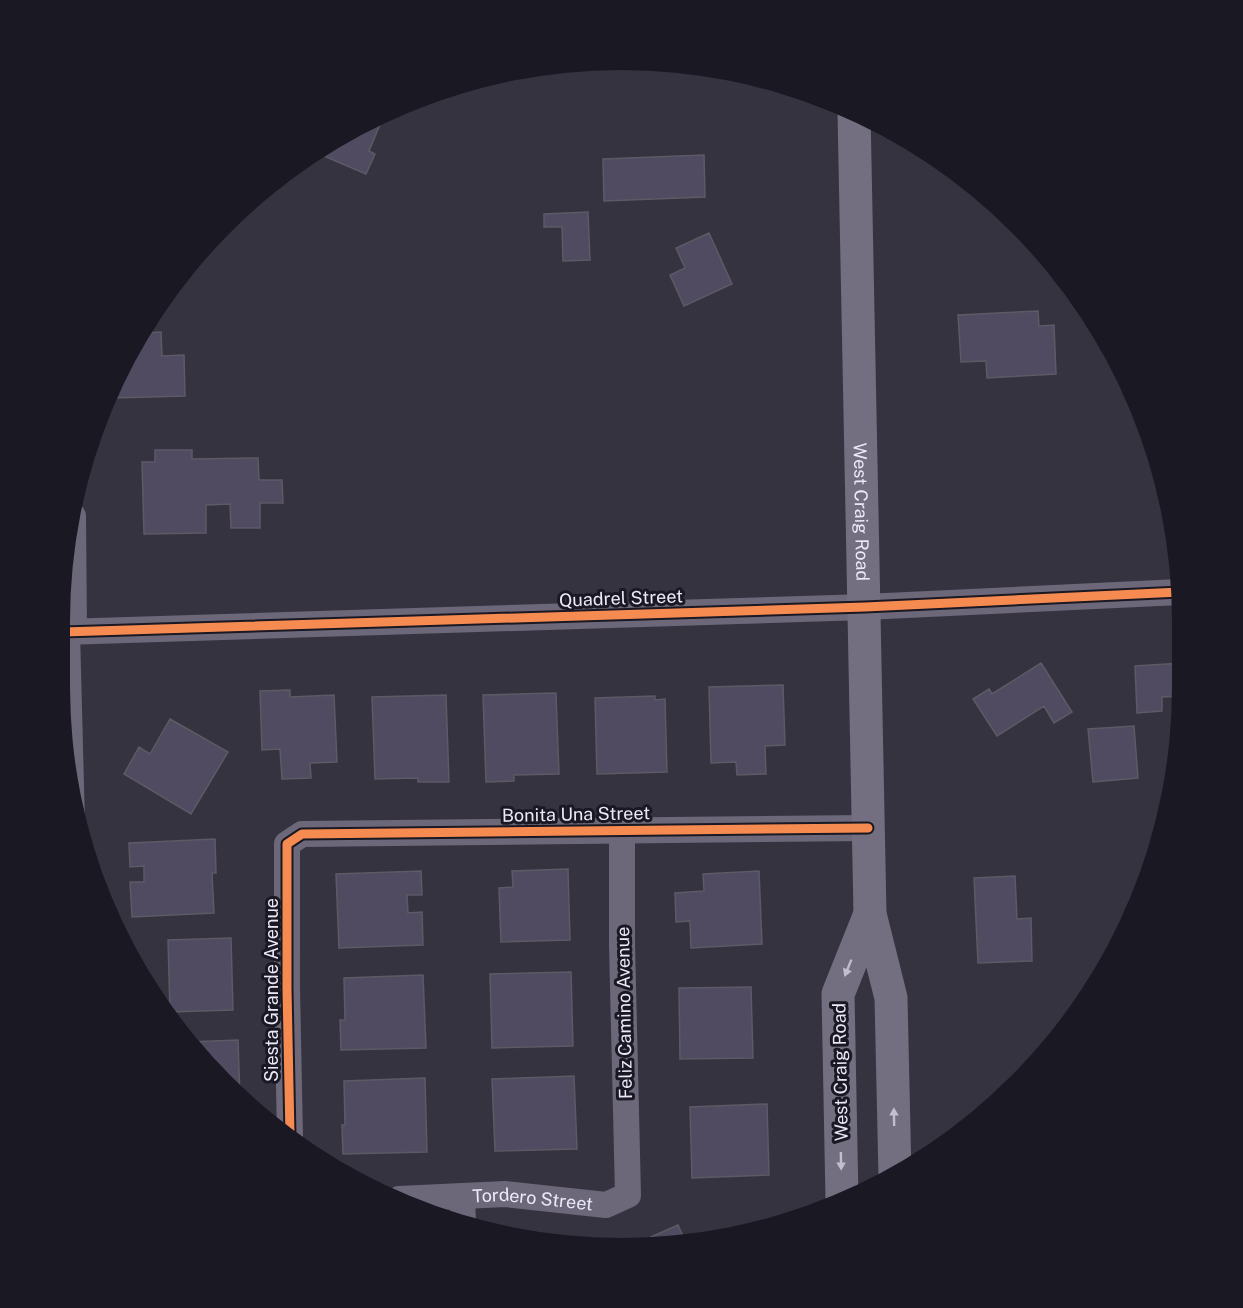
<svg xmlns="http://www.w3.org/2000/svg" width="1243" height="1308" font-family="'Public Sans',sans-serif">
<rect width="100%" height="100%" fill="#363340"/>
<!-- building -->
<path fill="#514b61" stroke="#5c5a65" stroke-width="1.5" d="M384 115 369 151 375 154 366 174 317 153 341 135Z
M704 155 705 197 604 201 603 159Z
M588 212 590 260 563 261 562 227H544V214Z
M709 233 732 284 684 306 670 275 685 268 676 248Z
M1038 311 1039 326 1054 325 1056 374 987 378 986 361 961 362 958 315Z
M161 332 162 356 184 355 185 396 114 398V384L118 373 143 333Z
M155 450H192V459L258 458 259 480H282L283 503H260V528H231L230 504 206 505V533L144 534 142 462H155Z
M1041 663 1072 712 1054 723 1044 706 997 736 973 699 989 689 992 694Z
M1182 663V696L1162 697V711L1137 713 1135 666Z
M783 685 785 745 765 746 766 774 737 775 736 762 711 763 709 687Z
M290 690V697L334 695 337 762 310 763 311 778 282 779 280 749 262 750 260 691Z
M556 693 559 774 514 775V781L486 782 483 695Z
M446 695 449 782H418V778L375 779 372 697Z
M655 696V700L665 699 667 772 597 774 595 698Z
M170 719 228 752 191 814 124 774 139 747 150 754Z
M1134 726 1138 778 1093 782 1088 729Z
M215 839 216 873H212L214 913 132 917 130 882H144V866L130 867 129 843Z
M568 869 570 940 501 942 499 888 513 887 512 871Z
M421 871 422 895H407L408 913 422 912 423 945 339 948 336 874Z
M759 871 762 944 691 948 690 921 676 922 675 893 704 891 703 874Z
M1015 876 1017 919 1031 918 1032 961 978 963 974 878Z
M231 938 233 1010 170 1012 168 940Z
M571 972 573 1046 492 1048 490 974Z
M423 975 426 1048 341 1050 340 1020H345L344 978Z
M751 987 753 1058 680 1059 679 988Z
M238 1040 240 1097 189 1042Z
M574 1076 577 1149 495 1151 492 1079Z
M425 1078 427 1152 343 1154 342 1125H345L344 1081Z
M767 1104 769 1175 692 1178 690 1107Z
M678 1225 686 1243H653L651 1237Z"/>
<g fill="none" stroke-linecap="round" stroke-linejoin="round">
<!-- service -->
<path stroke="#6c6879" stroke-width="12" d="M74 631 79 824"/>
<!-- minor -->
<g stroke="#6c6879" stroke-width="26">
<path d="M73 516 74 631"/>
<path d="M63 632 865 607 1180 592"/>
<path d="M290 1136 287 989V844L302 834 868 828"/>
<path d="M462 1196 463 1223"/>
<path id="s1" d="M399 1199 505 1194 606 1205 628 1195 622 944V830"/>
</g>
<!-- primary -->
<g stroke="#736f81" stroke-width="33">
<path id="s2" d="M854 112 870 914 891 998 895 1176"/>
<path d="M842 1200 838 994 870 914"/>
</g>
<!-- cycleway casing -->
<g stroke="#1a1823" stroke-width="13">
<path id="cycleway" d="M63 632 865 607 1180 592
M290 1136 287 989V844L302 834 868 828"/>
</g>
<!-- cycleway -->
<use href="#cycleway" stroke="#f68b52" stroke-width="9"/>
</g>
<!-- one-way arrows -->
<defs><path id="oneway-solid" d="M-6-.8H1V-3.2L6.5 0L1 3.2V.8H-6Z" transform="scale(1.5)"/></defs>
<g fill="#c1bece">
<use href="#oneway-solid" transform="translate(848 968) rotate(112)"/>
<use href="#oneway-solid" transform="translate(894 1117) rotate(-91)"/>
<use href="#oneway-solid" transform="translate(841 1161) rotate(89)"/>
</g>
<g text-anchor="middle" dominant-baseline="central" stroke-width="6" stroke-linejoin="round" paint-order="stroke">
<!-- street labels -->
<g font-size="18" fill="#ebe9f8" stroke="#1a1823">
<text stroke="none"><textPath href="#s2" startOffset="400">West Craig Road</textPath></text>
<text transform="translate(621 598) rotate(-2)">Quadrel Street</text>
<text transform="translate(576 814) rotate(-1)">Bonita Una Street</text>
<text transform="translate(271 990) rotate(-90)">Siesta Grande Avenue</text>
<text transform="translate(624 1013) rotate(-91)">Feliz Camino Avenue</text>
<text transform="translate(840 1072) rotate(-91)">West Craig Road</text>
<text stroke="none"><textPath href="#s1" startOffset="134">Tordero Street</textPath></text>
</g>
</g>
<!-- crop -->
<path d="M0 0H1243V1308H0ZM621 70H621A551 551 0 0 1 1172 621V687A551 551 0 0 1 621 1238H621A551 551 0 0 1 70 687V621A551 551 0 0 1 621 70Z" fill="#1a1823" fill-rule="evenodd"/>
</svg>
